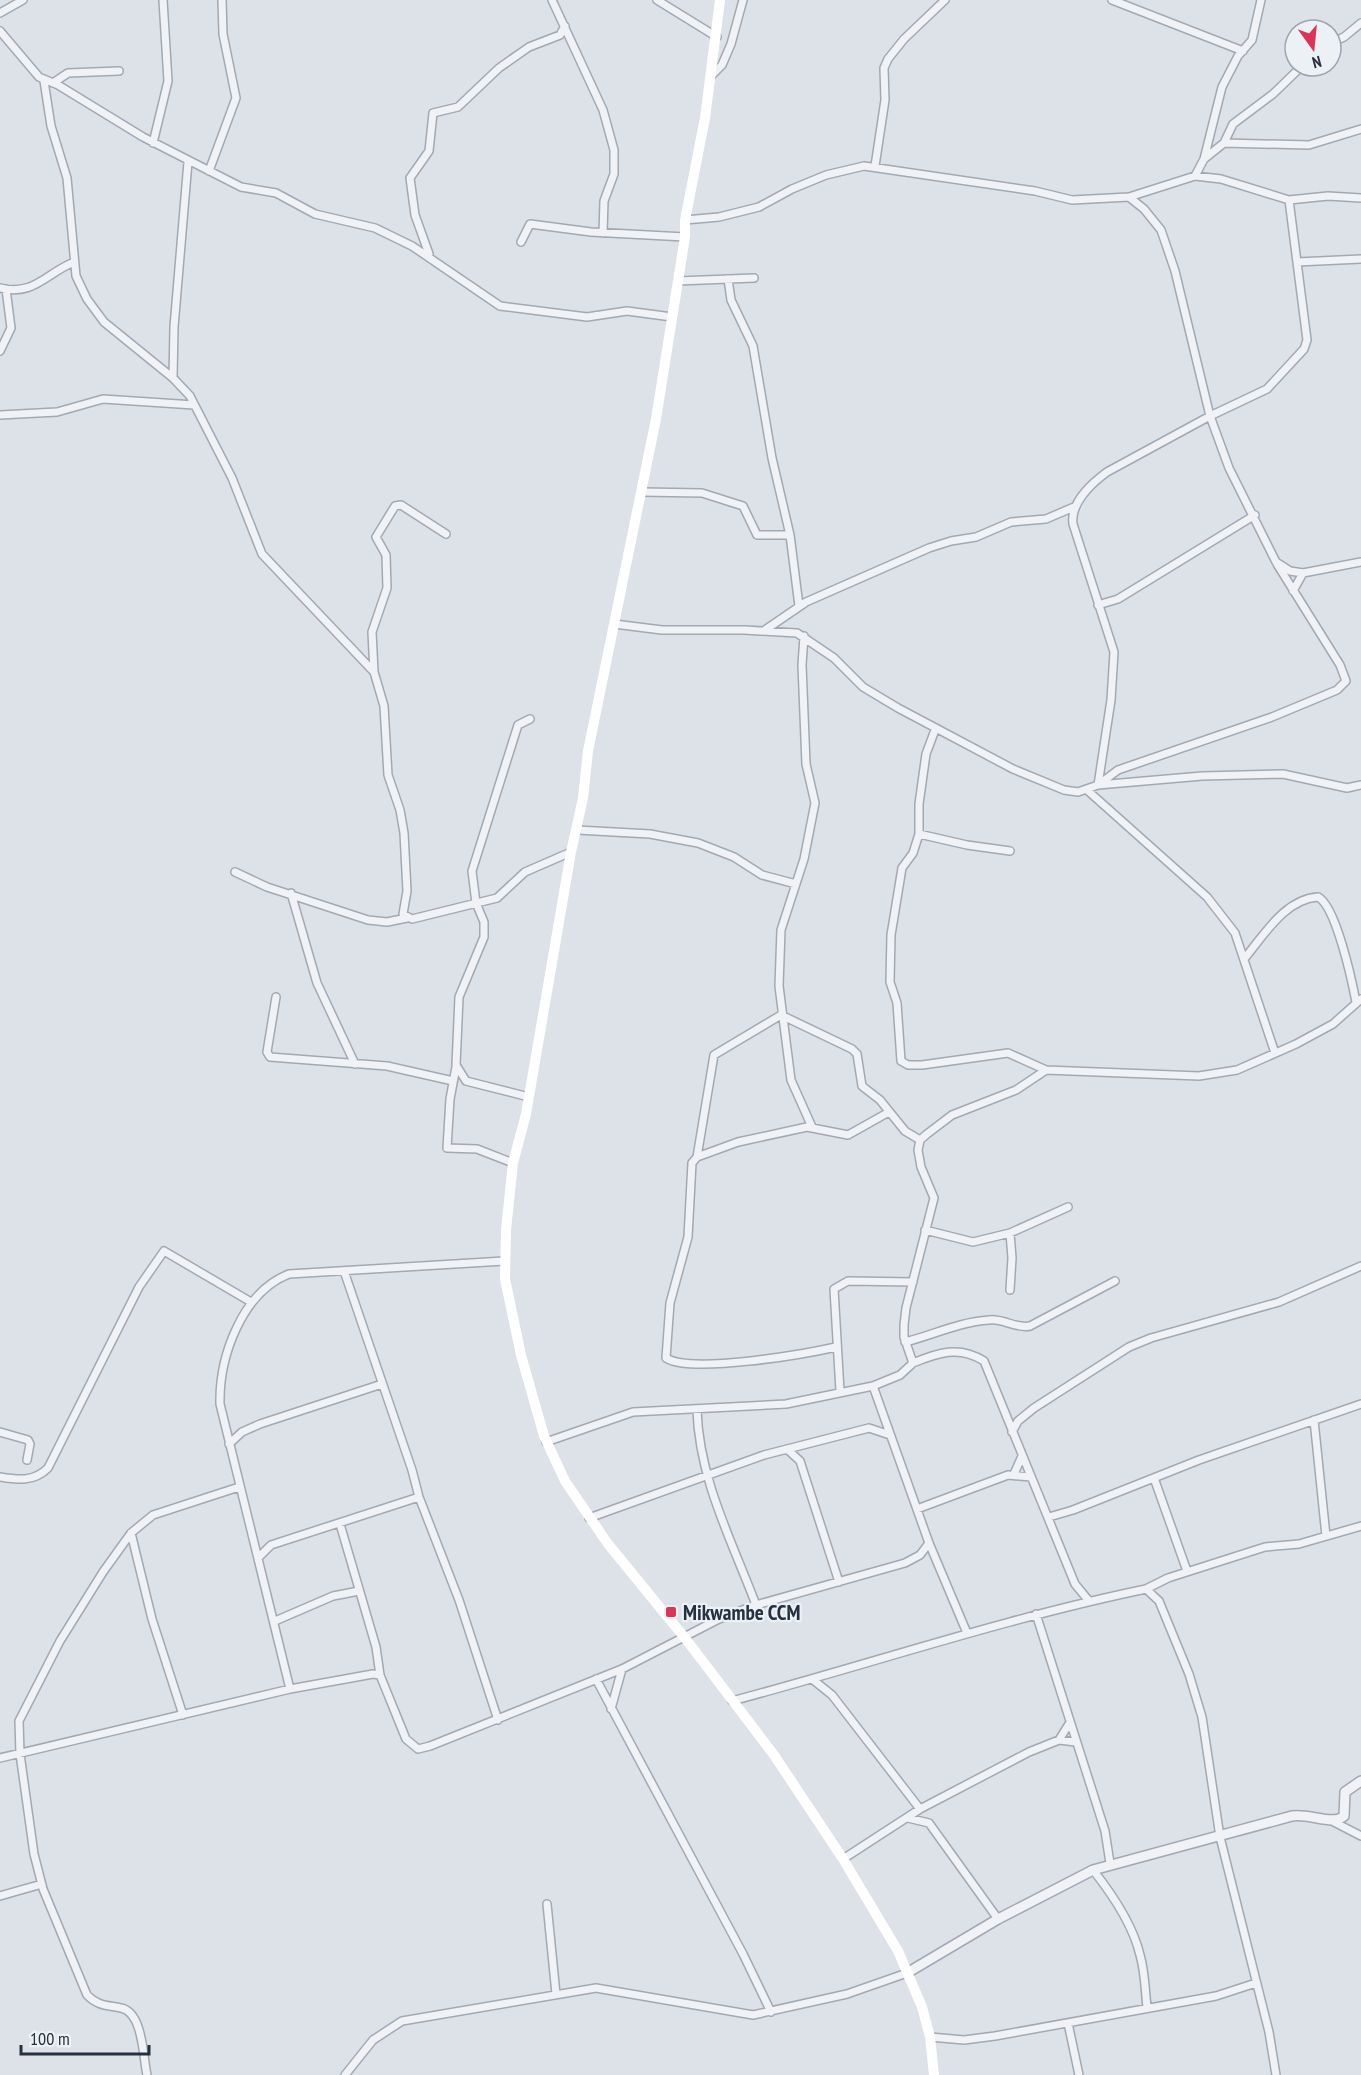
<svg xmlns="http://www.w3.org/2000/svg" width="1361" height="2075" font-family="'PT Sans Narrow',sans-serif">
<rect width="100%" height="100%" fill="#dde2e8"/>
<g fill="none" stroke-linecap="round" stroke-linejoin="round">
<!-- minor casing -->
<g stroke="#a2a9b2" stroke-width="10">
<path id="minor" d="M552 0 603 110 614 150V174L604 201 603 233
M657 0 717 37
M1112 0 1243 51
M0 13 23 0
M0 31 39 77 58 85 143 137 241 187 276 193 315 214 375 228 412 246 500 306 587 317 627 311 672 317
M1331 43 1344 37 1361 23
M711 76 722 65 731 44 743 0
M44 81 51 126 67 178 76 276 87 299 104 322 173 378 190 396 232 478 262 554 374 672 384 706 388 775 400 810 404 833 407 891 403 914 412 919 497 898 525 872 571 852
M53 83 68 73 119 71
M153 143 168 81 163 0
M1224 143 1233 124 1273 94 1302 66
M1204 159 1222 87 1238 56 1252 40 1261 0
M875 166 885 100 884 68 888 59 904 39 945 0
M209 171 236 98 223 34 222 0
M1195 176 1204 159 1224 143 1309 145 1361 129
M1129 197 1195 176 1221 179 1289 200 1328 196 1361 198
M685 220 719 217 759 207 792 189 826 175 864 166 1035 191 1072 200 1129 197 1144 209 1161 230 1175 271 1210 416 1229 468 1276 562 1290 571 1303 573 1361 562
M521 242 530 224 591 232 685 237
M429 254 415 215 410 178 429 151 433 113 458 107 499 68 529 47 560 35 565 26
M1297 262 1361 259
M728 279 731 300 753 346 772 458 790 535 799 606
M678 281 754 278
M0 288C34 296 45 274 74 262
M0 351 11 328 6 289
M173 378 174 327 188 162
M0 415 57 412 103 399 194 405
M642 492 702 493 743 506 757 535H790
M1293 591 1303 573
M1098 605 1118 599 1255 515
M614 624 662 630H744L797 633 834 658 863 687 898 708 1013 769 1064 790 1078 792 1098 785 1202 776 1283 774 1347 788 1361 785
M765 630 806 602 929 548 951 541 976 537 1011 522 1046 519 1074 507
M804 636 802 665 806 764 815 803 804 859 781 930 779 986 791 1080 812 1127
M374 672 372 632 387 588 386 555 376 537 395 506 401 505 446 534
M935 730 926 754 919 804V834L913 853 902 868 891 935 890 982 897 1003 901 1061 908 1065H922L1008 1053 1046 1070
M1098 785 1111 700 1114 652 1073 524C1070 503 1092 483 1107 472L1210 416 1267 389 1304 349 1307 340 1289 200
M1098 785 1118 770 1272 717 1337 690 1346 681 1340 665 1277 564
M1087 790 1207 897 1235 933 1275 1053
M577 830 650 834 698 843 734 857 762 875 796 884
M919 834 967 845 1010 851
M235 872 267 887 368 920 387 922 407 918
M291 893 317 983 355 1064
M1244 959C1264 935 1285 899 1318 897 1336 906 1352 981 1356 1002
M276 997 267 1052 270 1057 387 1066 453 1081
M456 1067 450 1099 447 1148 477 1149 513 1163
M529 1097 466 1081 456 1065 459 997 484 937V922L476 903 472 871 518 725 530 719
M697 1157 714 1055 781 1015 852 1049 857 1054 862 1086 880 1100 905 1131 920 1140
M925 1230 973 1242 1010 1233 1068 1207
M344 1271 412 1470 419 1497 459 1600 498 1720
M1010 1290 1012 1258 1010 1233
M905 1342C933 1335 959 1322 989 1320 1003 1318 1016 1329 1030 1326L1115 1281
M836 1347C805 1354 691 1374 666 1358L670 1303 688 1237 692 1163 697 1157 738 1142 807 1127 848 1135 889 1112
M913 1363C937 1353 959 1345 984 1361L1075 1584 1089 1601
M873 1386 929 1543 967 1633
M840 1391 834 1289 848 1281 913 1282
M697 1410C699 1479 732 1541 756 1605
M1314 1420 1326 1536
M0 1432 28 1440 30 1444 27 1460
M1012 1432 1018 1421 1034 1408 1129 1347 1151 1338 1279 1302 1361 1266
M546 1442 633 1412 786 1404 873 1386 900 1375 913 1363 904 1337V1325L906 1308 934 1198 921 1167 918 1150 920 1140 927 1134 952 1115 1016 1090 1046 1070 1199 1076 1237 1070 1296 1044 1333 1024 1361 999
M229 1444 242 1432 260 1424 382 1384
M787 1449 800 1461 839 1582
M1014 1474 1022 1456
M0 1477C18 1480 34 1482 48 1468L139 1287 164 1251 251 1302
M1154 1478 1187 1571
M917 1509 1008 1475 1031 1477
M1049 1517 1073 1510 1199 1460 1361 1404
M589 1518 764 1455 869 1428 890 1435
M340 1524 376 1647 380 1675
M131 1533 152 1619 183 1715
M259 1557 271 1545 419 1497
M1146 1589 1168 1578 1265 1547 1299 1544 1361 1526
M1036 1614 1105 1831 1110 1863
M275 1621 333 1596 359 1591
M596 1679 743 1954 771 2012
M812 1679 832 1695 920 1809
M290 1689 220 1404C219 1357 242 1292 289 1274L504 1261
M732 1701C870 1664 1006 1618 1146 1589L1159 1601 1189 1674 1202 1717 1220 1837 1269 2032 1276 2075
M611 1709 622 1669
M1059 1740 1069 1724
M0 1758 290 1689 373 1674 380 1675 382 1680 406 1739 418 1749 430 1746 622 1669 719 1619 756 1605 905 1563 920 1555 929 1543
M908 1818 929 1823 998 1919
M1332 1821 1361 1836
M843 1859 920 1809 1029 1752 1059 1740 1076 1742
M1093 1870C1112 1894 1133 1925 1140 1955 1145 1972 1145 1990 1147 2007
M0 1896 42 1884
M547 1904 556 1994
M1068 2023 1079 2075
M930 2037 964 2040 995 2036 1216 1996 1256 1983
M147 2075C143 2057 143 2012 121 2008 106 2005 98 2006 87 1995L43 1889 34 1854 20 1754 19 1721 60 1641 103 1572 131 1533 153 1515 239 1487
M345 2075 373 2040 402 2021 596 1988 753 2015 847 1994 907 1973"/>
</g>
<!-- tertiary casing -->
<g stroke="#a2a9b2" stroke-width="12">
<path id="tertiary" d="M907 1973 998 1919 1093 1870 1292 1816C1310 1813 1333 1826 1344 1816L1345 1792 1361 1781"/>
</g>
<!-- minor -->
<use href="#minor" stroke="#f0f2f6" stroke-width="7"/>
<!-- tertiary -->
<use href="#tertiary" stroke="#f0f2f6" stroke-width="9"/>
<!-- secondary -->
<path stroke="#fff" stroke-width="10" d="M720 0 705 118 685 220V237L656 419 588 751 583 798 571 852 526 1114 513 1163 506 1230 505 1279 521 1355 544 1436 565 1481 608 1544 685 1638 774 1755 843 1859 898 1951 922 2007 930 2037 934 2075"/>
</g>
<!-- markers -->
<rect fill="#dc3357" stroke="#ecf1f6" stroke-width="2" x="665" y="1606" width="12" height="12" rx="3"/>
<g text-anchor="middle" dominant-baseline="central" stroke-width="4.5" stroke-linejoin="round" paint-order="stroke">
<!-- poi labels -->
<g font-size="21" font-weight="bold" fill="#253040" stroke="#ecf1f6" text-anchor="start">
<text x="683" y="1612">Mikwambe CCM</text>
</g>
</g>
<!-- north arrow -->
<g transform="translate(1313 48) rotate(165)"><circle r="28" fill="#ecf1f6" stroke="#9ca4ad" stroke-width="1.5"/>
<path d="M0-4.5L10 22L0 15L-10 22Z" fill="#dc3357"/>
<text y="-9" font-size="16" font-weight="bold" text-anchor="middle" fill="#253040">N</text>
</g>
<!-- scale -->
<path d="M21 2045v9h128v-9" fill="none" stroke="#253040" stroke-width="3"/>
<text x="30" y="2045" font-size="18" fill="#253040" stroke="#ecf1f6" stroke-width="4.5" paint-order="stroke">100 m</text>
</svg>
